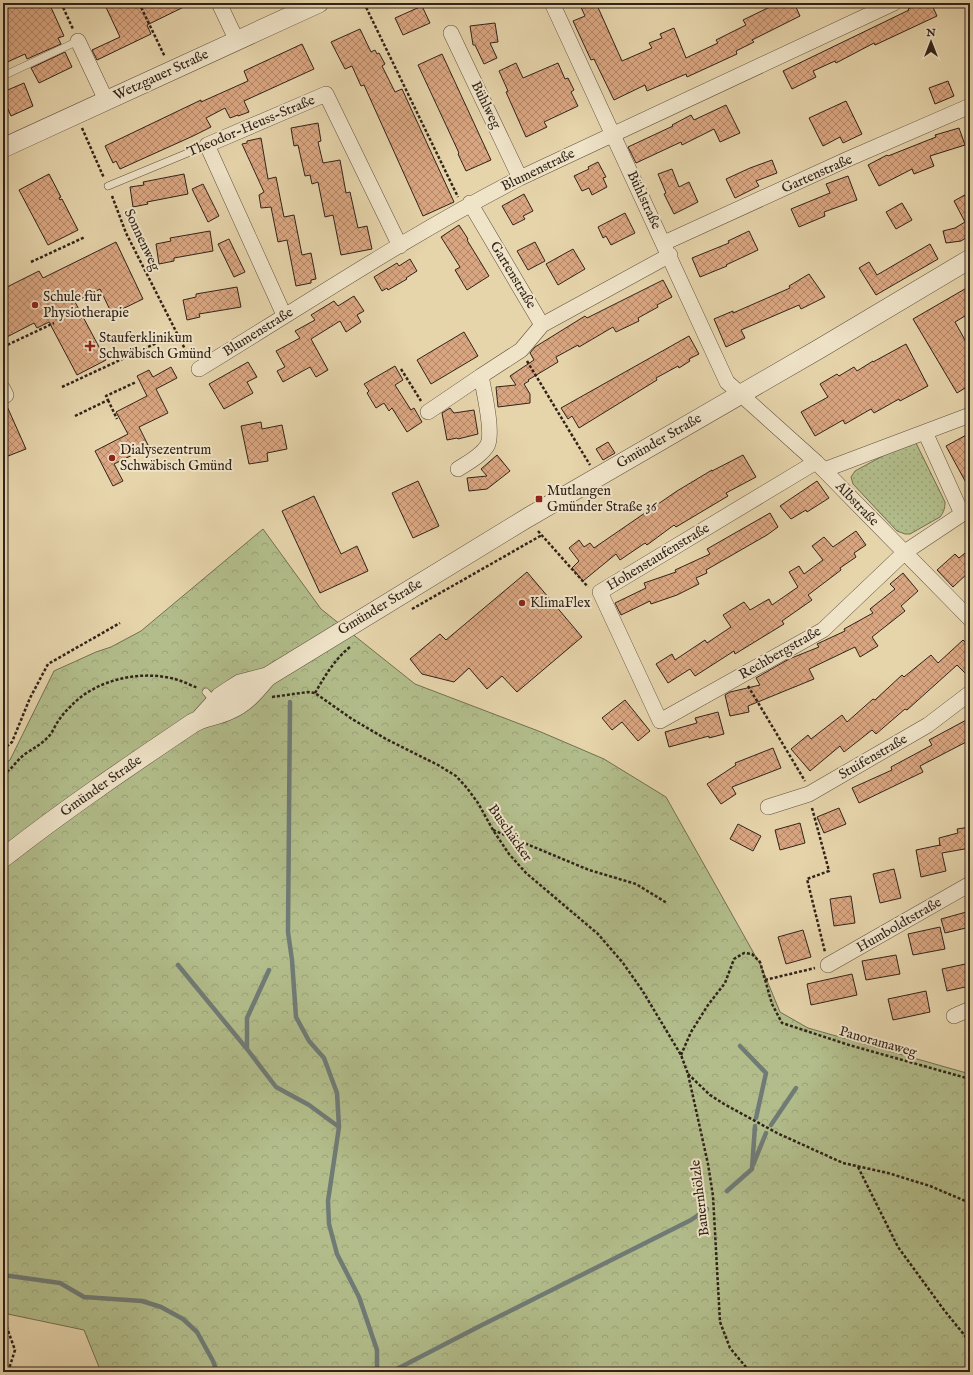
<svg xmlns="http://www.w3.org/2000/svg" width="973" height="1375" font-family="'IM FELL English',serif">
<defs>
<pattern id="forest-crowns" width="20" height="18" patternUnits="userSpaceOnUse"><rect width="20" height="18" fill="#b2bd8b"/><path d="M2 6a3 3 0 1 1 6 0M12 15a3 3 0 1 1 6 0" fill="none" stroke="#9aa277"/></pattern>
<pattern id="park-dots" width="8" height="8" patternUnits="userSpaceOnUse"><rect width="8" height="8" fill="#b2bd8b"/><path d="M2 2h.1M6 6h.1" fill="none" stroke="#9aa277" stroke-width="1.8" stroke-linecap="round"/></pattern>
<pattern id="building-cross-hatch" width="8" height="8" patternUnits="userSpaceOnUse"><rect width="8" height="8" fill="#daa681"/><path d="M0 0l8 8M0 8l8-8" fill="none" stroke="#b18769"/></pattern>
</defs>
<rect width="100%" height="100%" fill="#e6d4ab"/>
<filter id="stains"><feTurbulence type="fractalNoise" baseFrequency=".005" numOctaves="4"/><feColorMatrix values="0 0 0 0 .2 0 0 0 0 .09 0 0 0 0 .02 0 0 0 .5 -.17"/></filter>
<radialGradient id="worn" r=".72"><stop offset=".6" stop-color="#630" stop-opacity="0"/><stop offset="1" stop-color="#630" stop-opacity=".3"/></radialGradient>
<!-- forest -->
<path fill="url(#forest-crowns)" stroke="#727052" d="M263 529 321 609 415 684 541 732 604 759 666 797 761 966 780 1012 808 1028 970 1074V1372H101L84 1330 3 1313V764L10 760 54 671 96 652 111 647 141 631Z"/>
<!-- park -->
<path fill="url(#park-dots)" stroke="#727052" d="M914 439 945 502C945 508 944 512 940 517L910 534H905L897 531 853 484 851 477 855 471Z"/>
<g fill="none" stroke-linecap="round" stroke-linejoin="round">
<!-- stream -->
<path stroke="#707b76" stroke-width="4.5" d="M290 702 288 932 292 960 296 1017 309 1041 324 1058 337 1093 339 1127 328 1201 329 1224 337 1254 359 1297 377 1350V1372
M178 965 247 1049 276 1087 309 1105 339 1127
M740 1046 766 1073 756 1118
M247 1049V1018L269 970
M771 1125 796 1088
M753 1165 766 1133
M727 1191 752 1169 755 1126
M3 1275 60 1283 84 1297 142 1301 161 1307 183 1319 197 1332 213 1361 217 1372
M391 1372 482 1325 691 1220 707 1209"/>
</g>
<!-- building -->
<path fill="url(#building-cross-hatch)" stroke="#31231a" d="M3 3H49L64 36 58 38 61 44 27 59 25 54 3 64Z
M104 3H192L147 25 151 34 97 60 92 50 120 37Z
M579 3H596L622 61 652 48 649 43 662 38 660 34 674 28 686 58 718 43 716 40 746 25 743 20 778 3H794L800 16 752 40 754 42 736 51 737 54 687 77 686 74 647 91 645 85 614 100 594 59 591 60 573 21 585 16Z
M920 3H931L937 16 875 45 874 43 836 63 835 61 813 71 816 77 792 89 783 71 909 10 908 9Z
M422 6 430 23 403 35 395 18Z
M495 23 498 42 490 43 497 58 484 64 475 45H473L470 26Z
M360 29 371 52 375 50 377 54 379 53 385 64 382 66 395 92 402 89 454 202 423 216 364 85 361 86 352 66 345 69 331 42Z
M302 44 314 69 244 101 249 112 238 116V115L230 118 225 108 206 118 211 127 193 136 120 169 116 161 113 163 105 146 201 100V102L248 81 244 71Z
M65 52 72 67 39 83 31 68Z
M442 54 491 160 466 171 458 154 459 153 418 65Z
M516 63 523 78 558 63 565 79 568 78 574 90 571 92 578 106 544 122 547 127 526 137 506 92 508 91 499 71Z
M948 81 954 96 935 104 929 88Z
M24 83 33 106 11 116 3 98V92Z
M846 101 862 134 843 143 840 137 823 146 809 118Z
M726 105 740 133 720 142 714 129 682 145 681 142 636 163 628 147 673 126 672 125 691 115 694 120Z
M318 123 321 141 318 142 323 163 340 160 346 193 350 192 358 228 367 226 372 249 341 255 333 215 325 217 318 182 312 184 310 175 305 176 298 145 294 146 291 128Z
M959 128 965 145 930 156 934 166 914 174 912 169 879 186 868 165 887 155 888 156 936 137 935 135Z
M261 138 268 179 276 177 284 217 294 215 302 255 311 253 316 279 311 280V283L296 286 287 240 278 242 271 207 261 208 259 195 264 192 242 144 247 143V141Z
M772 160 777 173 756 181 759 186 735 198 726 179 750 168Z
M598 162 606 177 603 178 607 187 592 195 589 188 582 191 574 176 589 169 588 167Z
M672 169 679 187 689 182 698 202 674 214 664 194 666 193 658 174Z
M49 174 61 197 59 198 60 200 62 199 78 230 48 245 19 190Z
M184 174 188 194 147 202 148 204 133 207 130 187 144 185 143 182Z
M848 176 857 200 824 212 825 216 799 227 791 209 830 193 826 184Z
M203 184 219 216 208 222 192 189Z
M970 192V235L961 241 946 243 943 231 955 228 965 222 954 201Z
M524 194 533 211 523 216 525 219 513 225 502 206Z
M902 203 912 220 896 229 886 212Z
M625 213 635 233 611 245 606 236 603 238 598 227Z
M459 225 468 239 467 240 489 276 467 290 455 270 460 267 441 237Z
M210 231 213 251 174 258V261L159 264 156 244 171 241 170 238Z
M749 231 758 250 726 265 727 266 700 277 692 258 729 243 728 241Z
M229 239 245 272 234 277 218 244Z
M116 242 143 299 112 314 100 289 75 302 106 360 77 375 49 322 37 328 34 323 3 339V289L39 271 43 278Z
M535 242 545 261 528 270 517 251Z
M930 244 938 259 876 295 859 268 869 262 877 275Z
M573 249 585 269 558 285 546 264Z
M410 259 417 271 406 278 407 279 388 290 387 288 382 291 374 277 397 263 399 266Z
M809 274 825 297 801 309 799 305 741 330 745 338 726 347 714 319 733 311V313L790 288 789 286Z
M663 280 672 297 657 305 658 307 638 318 639 321 616 332 613 327 579 347 578 345 556 357 558 362 528 380 529 381 524 384 530 394V403L498 407 496 387 516 385 510 376 534 360 530 353 535 347 585 316 587 318Z
M970 286V313L955 322 970 349V385L957 393 913 319Z
M237 287 241 307 199 314 200 317 187 320 183 300 196 297V294Z
M354 296 364 311 357 315 361 322 346 332 340 321 311 339 328 370 316 377 310 367 283 382 277 371 285 367 276 351 300 338 295 331 315 320 311 315 334 301 338 306Z
M464 332 478 356 431 384 417 360Z
M689 336 699 354 689 359 690 361 679 368 678 366 656 378 657 380 579 428 572 416 568 419 561 408Z
M906 344 928 386 900 401 899 399 874 413 871 409 845 424 843 420 815 436 801 412 828 397 820 384 837 374 839 376 854 367 857 371 873 361V362Z
M248 362 257 377 247 382 253 393 224 409 209 384Z
M395 366 403 380 395 385 411 410 414 408 422 422 407 432 392 408 389 411 384 403 376 408 367 393 369 391 364 384Z
M171 367 177 378 156 389 168 413 139 427 149 447 114 464 123 481 113 486 95 451 128 434 116 412 147 396 137 376 149 370 153 377Z
M3 403 6 404 26 449 3 458Z
M450 408 454 413 474 410 478 434 458 439 457 438 447 440 442 413Z
M261 422 262 429 282 425 287 449 267 453 268 461 249 464 241 426Z
M970 433V490L946 446Z
M608 442 615 453 603 460 596 449Z
M497 455 510 471 487 489 469 491 467 478 487 476 481 469Z
M743 455 756 477 726 493 728 496 676 527 674 525 647 545 645 543 620 560 616 554 583 581 572 568 579 561 569 548 579 540 584 547 590 543 594 548 677 491 712 470V471Z
M418 481 439 526 413 538 392 493Z
M817 481 829 498 807 512 806 510 791 519 780 506Z
M314 496 341 554 357 546 368 571 320 593 282 511Z
M770 513 778 527 767 535 706 570 707 573 696 578 699 584 677 595 651 604 650 601 621 615 615 603 646 588 644 583 676 572 675 570 710 554 707 549Z
M856 531 866 545 854 553 856 557 840 568 841 570 808 595 812 600 782 621 784 624 735 654 734 651 695 676 690 669 668 683 656 664 672 654 675 660 705 640 707 643 731 627 723 615 744 602 750 610 769 599 772 605 798 587 789 572 799 566 804 574 823 560 812 546 824 537 833 547Z
M970 549V571L953 587 937 570 955 554 959 558Z
M527 572 582 637 517 692 502 676 487 689 469 668 454 682 422 674 410 659 440 634 446 640Z
M903 573 918 591 901 606 905 611 872 637 878 646 860 657 855 647 809 669 814 679 748 706 749 712 730 716 725 695 730 692 760 685 756 678 789 659 819 647 817 644 845 631 844 629 873 613 870 609 895 589 890 584Z
M963 640 970 647V678L957 665 907 710 905 709 876 734 872 730 844 752 840 746 810 771 791 749 808 735 811 739 842 715 847 722 873 699 875 700 902 675 904 677 931 655 938 663Z
M625 700 650 731 638 741 622 722 612 730 602 718Z
M718 712 724 734 709 738V736L669 747 665 732 697 723 695 718Z
M970 718V740L920 766 923 772 859 803 852 788 892 770 891 767 932 745 929 740Z
M773 748 781 768 732 787 736 794 721 804 707 784 736 765 735 763Z
M839 808 846 824 824 833 817 817Z
M800 823 805 843 780 850 775 830Z
M738 824 761 836 753 851 730 839Z
M970 827V848L942 853 946 871 921 877 916 850 940 845V846L939 838 958 833 957 829Z
M894 869 901 898 880 903 873 874Z
M851 896 855 923 834 926 830 899Z
M970 911V927L945 933 941 919Z
M940 927 945 949 913 955 908 934Z
M803 930 811 957 786 964 778 937Z
M896 955 900 974 866 980 862 961Z
M970 963V986L947 991 942 969Z
M852 974 857 995 811 1005 807 984Z
M926 991 930 1012 893 1020 888 999Z"/>
<g fill="none" stroke-linecap="round" stroke-linejoin="round">
<!-- service casing -->
<g stroke="#5e4f3e" stroke-width="8">
<path id="service" d="M3 76 78 41
M108 186 207 145
M206 692 215 702"/>
</g>
<!-- minor casing -->
<g stroke="#5e4f3e" stroke-width="16">
<path id="minor" d="M219 3 237 41
M552 3 727 382 816 462 970 619
M451 33 520 178
M78 41 106 100
M470 203 542 325
M664 243 848 159 970 106
M284 315 207 145 326 94 400 246
M199 369C306 304 409 235 520 178L894 3
M3 389 6 395
M428 412 481 376
M816 462 600 592 660 721 823 630 905 552 962 514 925 432
M458 469C467 463 481 456 487 446 494 435 484 391 481 376L521 350 542 325 670 255
M824 470 970 415
M768 807 809 794 928 725 970 693
M828 965 970 884
M954 1016 970 1009"/>
</g>
<!-- tertiary casing -->
<g stroke="#5e4f3e" stroke-width="20">
<path id="tertiary" d="M3 148 319 3
M201 718 220 697 229 691 240 684 267 677 527 518 819 349 970 259
M3 858C64 810 129 766 193 723 205 716 218 716 229 710 246 703 256 690 267 677"/>
</g>
<!-- path -->
<path stroke="#31231a" stroke-width="2.5" stroke-dasharray="3 2" stroke-linecap="butt" d="M61 3 73 29
M139 3 165 57
M364 3 458 197
M82 128 104 178
M112 196 126 233 190 359
M31 262 85 237
M3 347 54 323
M527 361 590 465
M401 369 421 401
M62 387 176 334
M108 400 117 419
M75 416 108 400 106 396 136 382
M538 531 588 587
M412 609 542 535
M748 686 805 781
M315 693C325 676 334 660 350 647
M272 697 308 692 315 693 352 719 386 739 438 765 456 776 467 788 478 803 493 830 509 854 526 873 598 934 623 963 642 990 681 1055 688 1074 708 1164 713 1196 720 1322 730 1348 750 1372
M3 750 12 742 30 698 48 664 120 623
M3 775C12 769 17 760 25 754 34 748 42 744 49 736 53 732 55 725 59 720 62 715 66 711 71 706 96 679 143 669 178 680 185 682 192 686 198 688
M812 808 829 871 807 879 825 952
M493 830 589 870 636 884 667 903
M765 980 815 968
M681 1055 691 1032 708 1005 725 983 734 959 744 953 752 954 760 962 772 1004 782 1023 849 1045 970 1079
M688 1074 710 1095 724 1104 777 1133 843 1163 888 1173 930 1186 970 1203
M858 1167 898 1247 944 1310 970 1342
M3 1323 6 1325 15 1350 8 1372"/>
<!-- service -->
<use href="#service" stroke="#efe3c8" stroke-width="7"/>
<!-- minor -->
<use href="#minor" stroke="#efe3c8" stroke-width="15"/>
<!-- tertiary -->
<use href="#tertiary" stroke="#efe3c8" stroke-width="19"/>
</g>
<!-- markers -->
<g fill="#8f2418" stroke="#efe3c8" stroke-width="1.5">
<circle cx="35" cy="305" r="4"/>
<path d="M88 340h4v4h4v4h-4v4h-4v-4h-4v-4h4z"/>
<circle cx="112" cy="458" r="4"/>
<rect x="535" y="495" width="8" height="8" rx="2"/>
<circle cx="522" cy="603" r="4"/>
</g>
<g text-anchor="middle" dominant-baseline="central" stroke-width="4" stroke-linejoin="round" paint-order="stroke">
<!-- street labels -->
<g font-size="14" fill="#31231a" stroke="#efe3c8">
<text transform="translate(161 75) rotate(-25)">Wetzgauer Straße</text>
<text transform="translate(486 105) rotate(64)">Bühlweg</text>
<text transform="translate(251 126) rotate(-23)">Theodor-Heuss-Straße</text>
<text transform="translate(538 170) rotate(-26)">Blumenstraße</text>
<text transform="translate(817 174) rotate(-24)">Gartenstraße</text>
<text transform="translate(644 200) rotate(65)">Bühlstraße</text>
<text transform="translate(142 240) rotate(65)">Sonnenweg</text>
<text transform="translate(513 275) rotate(59)">Gartenstraße</text>
<text transform="translate(258 332) rotate(-32)">Blumenstraße</text>
<text transform="translate(659 441) rotate(-30)">Gmünder Straße</text>
<text transform="translate(857 504) rotate(46)">Albstraße</text>
<text transform="translate(658 557) rotate(-31)">Hohenstaufenstraße</text>
<text transform="translate(380 607) rotate(-31)">Gmünder Straße</text>
<text transform="translate(780 653) rotate(-30)">Rechbergstraße</text>
<text transform="translate(873 757) rotate(-30)">Stuifenstraße</text>
<text transform="translate(101 786) rotate(-35)">Gmünder Straße</text>
<text transform="translate(510 833) rotate(55)">Buschäcker</text>
<text transform="translate(899 925) rotate(-30)">Humboldtstraße</text>
<text transform="translate(878 1042) rotate(16)">Panoramaweg</text>
<text transform="translate(700 1198) rotate(-97)">Bauernhölzle</text>
</g>
<!-- poi labels -->
<g font-size="14" fill="#31231a" stroke="#efe3c8" text-anchor="start">
<text x="43" y="297">Schule für<tspan x="43" dy="16">Physiotherapie</tspan></text>
<text x="99" y="338">Stauferklinikum<tspan x="99" dy="16">Schwäbisch Gmünd</tspan></text>
<text x="120" y="450">Dialysezentrum<tspan x="120" dy="16">Schwäbisch Gmünd</tspan></text>
<text x="547" y="491">Mutlangen<tspan x="547" dy="16">Gmünder Straße 36</tspan></text>
<text x="530" y="603">KlimaFlex</text>
</g>
</g>
<!-- margin -->
<rect width="973" height="1375" fill="none" stroke="#e6d4ab" stroke-width="16"/>
<rect x="4" y="4" width="965" height="1367" fill="none" stroke="#31231a" stroke-width="2"/>
<rect x="8" y="8" width="957" height="1359" fill="none" stroke="#31231a"/>
<!-- north arrow -->
<g transform="translate(931 42)" stroke="#efe3c8" stroke-width="3" paint-order="stroke">
<path d="M0-3L7 15L0 10L-7 15Z" fill="#31231a"/>
<text y="-6" font-size="11" font-weight="bold" text-anchor="middle" fill="#31231a">N</text>
</g>
<rect width="100%" height="100%" filter="url(#stains)"/>
<rect width="100%" height="100%" fill="url(#worn)"/>
</svg>
